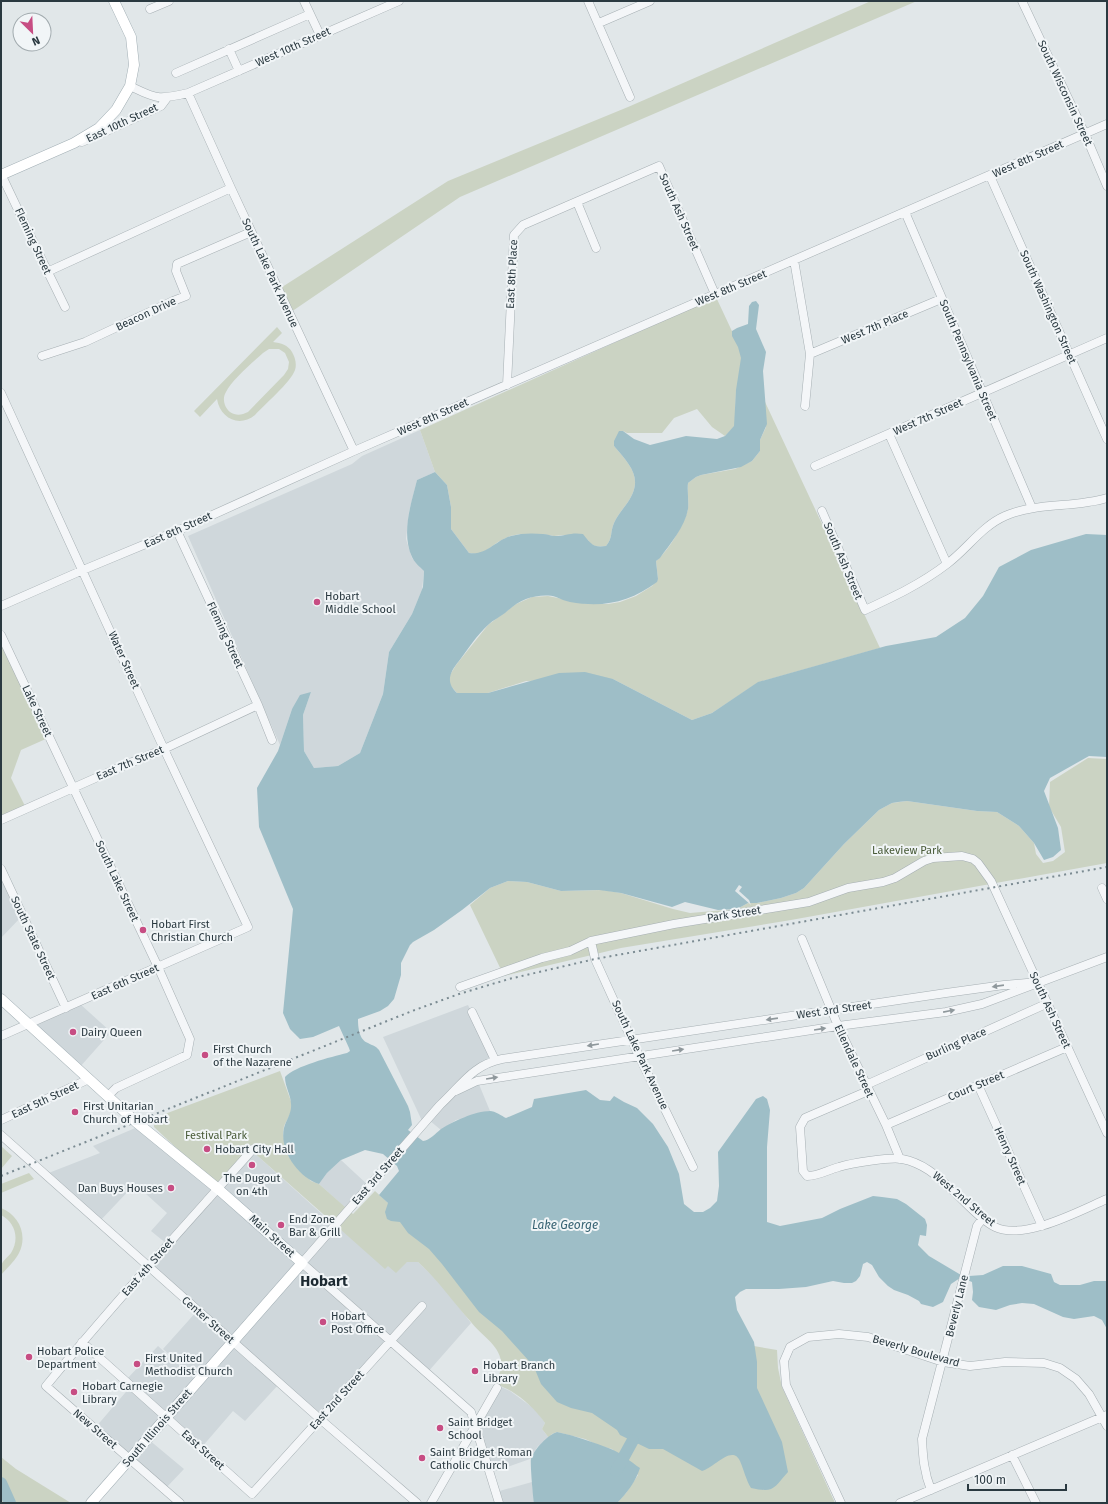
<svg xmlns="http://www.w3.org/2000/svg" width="1108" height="1504" font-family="'Fira Sans',sans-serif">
<rect width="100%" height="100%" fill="#e1e7e9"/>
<!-- built -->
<path fill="#cfd7db" d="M420 430 435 472 417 480 409 512 406 539 412 558 424 571 422 590 412 614 389 652 383 694 360 753 338 766 314 768 304 751 303 715 311 692 292 709 280 745 188 536 352 464 362 456Z
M1 872 22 916 1 938Z
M79 1003 111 1032 79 1068 31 1024Z
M468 1005 493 1060 487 1062 423 1123 383 1037Z
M478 1082 490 1111 456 1120 441 1130 429 1120 456 1092Z
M140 1126 388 1341 320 1418 149 1266 167 1244 151 1231 167 1213 135 1184 99 1222 46 1174 100 1153 93 1146Z
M251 1150 334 1225 301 1261 217 1186Z
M341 1160 369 1186 348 1210 319 1184 327 1173Z
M336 1226 388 1266 407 1262H418L442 1285 471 1323 427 1373 303 1263Z
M197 1311 232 1341 198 1380 163 1349Z
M233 1343 279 1384 245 1421 233 1411 201 1448 167 1417Z
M158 1346 197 1381 166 1416 126 1380Z
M131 1386 165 1417 129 1458 95 1428Z
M499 1386 510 1391 536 1410 545 1423 542 1429 549 1438 538 1446 530 1459 490 1473 476 1427Z
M148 1439 184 1469 165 1489 130 1459Z
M532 1482 534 1503H500L496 1492Z"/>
<!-- green -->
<path fill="#cbd3c3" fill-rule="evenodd" d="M871 1H917L460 197 291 312 279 289 448 181 628 107Z
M716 297 880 648 759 682 712 713 692 720 613 679 526 681 488 693H457L450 685 449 680 450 675 456 665 488 625 516 604 532 597 548 596 588 604H608L620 602 636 596 652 586 658 579 656 561C667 553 686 522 688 508 689 500 687 492 688 483L696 477 701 475 735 469 752 461 760 451V440L766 427 736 390 735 426 725 436 712 427 697 409 674 418 662 433H627L623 431 614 446C630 465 644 478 628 502 623 509 617 516 614 523 610 532 613 538 606 546 598 547 592 547 588 540L564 535 554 536 542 534H520L510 536 498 542 484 552 476 554 469 553 451 529V507L447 485 435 472 420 430Z
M277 327 282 333 273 342C281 343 288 345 292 352 295 357 297 364 295 370 291 382 264 405 255 415 239 428 220 418 217 399L200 417 194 411ZM269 349H279L285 353 289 362 288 369 284 375 248 412C242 415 236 416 230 412 224 407 222 398 226 392 231 381 253 362 263 353Z
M1 640 48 738 21 750 11 778 25 806 1 817Z
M1088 758 1107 759V863L791 920 621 948 504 976 470 905 490 888 508 881 527 882 561 891 603 890 621 893 673 909 690 913 737 909 748 903H757L781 898 796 893 804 888 844 844 879 810 892 803 907 801 977 811 997 812 1019 826 1034 843 1036 854 1043 863 1053 861 1065 852 1061 827 1049 807 1050 782Z
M280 1071 292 1104 291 1112 284 1126 283 1134 287 1154 292 1161 311 1181 319 1184 353 1214 375 1191 388 1203 750 1390 748 1345 777 1350 778 1368 782 1387 835 1503H617L626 1493 638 1475 612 1449 600 1446 585 1439 557 1432 552 1434 549 1438 542 1429 545 1423C536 1410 524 1399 511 1391 504 1387 500 1387 495 1381 499 1374 503 1369 501 1361 499 1345 480 1334 471 1322 452 1301 439 1281 418 1262H407L396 1273 388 1266 385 1269 251 1150 217 1186 154 1127V1118Z
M1 1146 12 1156 1 1169Z
M29 1173 34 1179 1 1193V1184Z
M1 1208C19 1215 28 1235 19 1253 15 1261 7 1268 1 1275 1 1273 0 1268 1 1266 2 1261 8 1257 11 1253 20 1239 15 1222 1 1215Z
M1 1457 16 1469 71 1503H1Z"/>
<!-- water -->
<path fill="#9ebec7" d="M756 301 759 305 756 329 766 352 763 371 767 424 760 440V451L752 461 741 467 701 475 696 477 688 483C687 492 689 500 688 509 685 527 670 544 660 558L656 561 658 579 657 582C630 602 604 608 570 602 565 601 561 599 556 597 547 594 535 596 526 599 518 602 512 607 505 613 500 617 493 620 488 625 477 635 468 649 459 661 450 672 445 682 457 693H488L559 673 585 672 613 679 692 720 712 713 758 682 886 646 936 637 965 618 983 596 999 567 1031 550 1086 534 1107 535V757L1089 756 1050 778 1044 791 1058 828 1061 850 1053 857 1044 860 1034 843 1019 826 997 812 977 811 907 801 898 802 892 803 879 810 844 844 804 888 796 893 781 898 757 903H748L737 909 718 910 685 902 672 907 621 893 599 890 561 891 527 882 508 881 490 888 462 910 434 930 413 942 410 945 401 963V975L394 999 388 1006 380 1011 358 1019C358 1027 359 1040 368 1043 373 1046 375 1045 379 1050L408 1106 410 1112 412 1125 408 1130 423 1141C430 1140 435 1134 441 1129 452 1122 475 1111 490 1111 495 1111 502 1116 506 1118L532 1107 534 1099 586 1090 600 1100 610 1101 614 1096 624 1102 637 1108 653 1124 668 1147 679 1174 684 1204 694 1212H703L710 1208 717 1201 719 1186 718 1152 756 1099 763 1096 767 1099 770 1110 767 1147V1222L780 1226 822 1218 840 1209 873 1196 882 1197 897 1199 906 1204 925 1219 927 1225 926 1236 920 1235 918 1245 929 1256 961 1275 960 1278 951 1284 943 1302 933 1307 921 1304 919 1301 908 1295 894 1290 888 1286 879 1277 872 1265 867 1262 863 1264 860 1276 856 1281 852 1283H844L833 1281 806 1287 779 1289H746L740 1292 735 1297 737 1310 754 1342 757 1362V1388L782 1442 788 1472C773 1489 774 1493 751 1488 746 1480 744 1470 740 1461 732 1444 713 1469 702 1471L663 1449H649L620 1435 617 1430 592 1413 571 1408 557 1402 541 1384 534 1367 529 1361 502 1331 479 1312 442 1264 429 1249 408 1233 400 1222 391 1221 387 1219 385 1212 388 1203 379 1195 399 1171 397 1166 383 1154 365 1150 341 1160 327 1173 319 1184C298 1177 279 1150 284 1128 286 1120 292 1113 291 1104 291 1095 285 1087 285 1077 295 1066 331 1057 347 1053L350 1051 349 1048 339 1026 313 1037 300 1039 290 1029 283 1013 293 909 259 827 257 788 278 751 292 709 300 695 311 692 303 715 304 751 314 768 338 766 360 753 383 694 389 652 412 614 423 587 424 571C420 567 414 562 412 557 401 533 411 504 417 480L435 472 447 485 451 507V529L469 553C486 556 496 540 511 536 521 533 533 533 543 534 547 534 551 536 555 536 566 536 571 532 583 534 591 544 593 548 606 546 613 538 610 532 614 523 617 516 623 509 628 502 644 478 630 465 614 446V441L619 431H623L634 439 650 445 686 436 717 439 725 436 734 426 736 390 741 358 738 347 732 336V331L737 328 748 324 749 306 752 302Z
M1003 1266H1022L1051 1274 1054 1282 1060 1285H1080L1094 1281H1107V1329L1102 1320 1094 1316 1074 1319 1063 1317 1034 1304 1022 1303 1010 1305 996 1310 979 1307 972 1300 973 1292 972 1282 967 1280 969 1276 983 1275Z
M557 1432C576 1436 593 1442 611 1449 621 1453 631 1462 640 1468 636 1481 627 1493 617 1503H534C533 1498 530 1462 531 1459 534 1449 548 1435 557 1432Z"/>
<!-- pier -->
<path fill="#e1e7e9" d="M739 885 742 887 739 891 749 900 751 905 735 891Z"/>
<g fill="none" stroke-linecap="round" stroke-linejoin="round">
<!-- river -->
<path stroke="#9ebec7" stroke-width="12" d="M616 1471 633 1440
M1 1483 10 1503"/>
<!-- minor casing -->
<g stroke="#a6afb3" stroke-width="9">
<path id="minor" d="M304 1 320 35
M588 1 630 97
M1022 1 1085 134 1107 186
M150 9 169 1
M599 23 650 1
M229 49 239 71
M176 73 310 14
M130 86C156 99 159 100 188 93L399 1
M188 93 231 188 354 451
M82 142 107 131 161 106 167 98
M1 174 41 258 65 307
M990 176 1107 439
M577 202 596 248
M905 212 1032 508
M794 260 810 354 805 406
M47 272 231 188
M810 354 941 299
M42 356 85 342 173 301 186 296 176 271 177 264 251 232
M507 385 514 235 523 225 659 166 715 294
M1 393 164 749 248 927 1 1036
M889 434 947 564
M815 466 1107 338
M822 511 865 610C893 597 921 584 947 564 967 549 982 526 1005 516 1037 502 1074 508 1107 498
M177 531 258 705 272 740
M1 606 83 570 177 531 354 451 1107 124
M1 635 158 967 190 1039 187 1055 116 1088 108 1096
M1 820 118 768 164 749 258 705
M1 869 66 1008
M1102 888 1107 899
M802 939 838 1026 886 1125 900 1159
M591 941 595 959 639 1056 693 1167
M460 987 542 958 570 951 591 941 674 924 809 902 848 888 883 882 895 878 924 861 933 858 962 856 973 859 978 863 991 881 1107 1133
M472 1012 495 1060
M866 1085 1046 1004
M978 1085 1042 1226
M456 1091 477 1081 838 1026 946 1012 982 1004 1107 957
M868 1091 805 1118 800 1127 803 1171 807 1176C819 1176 827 1170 839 1167 851 1163 890 1157 902 1159 923 1163 936 1175 951 1189 964 1200 979 1219 995 1227 1024 1241 1079 1211 1107 1199
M1 1120 89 1079
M886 1125 1067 1047
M1 1135 320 1419 417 1503
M82 1342 252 1494 422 1306
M1012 1455 1036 1503
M931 1490C924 1472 923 1458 922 1439L977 1226 983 1218
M180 1503 46 1386C112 1305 183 1228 253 1149
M431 1503 497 1388
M499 1503 471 1412 302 1263 440 1105C461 1086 472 1065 502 1059L946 993 1004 985 1037 982
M841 1503 786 1385 784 1361 790 1347 808 1337 839 1334 868 1337 943 1362 970 1366 1005 1362 1044 1363 1060 1368 1076 1379 1089 1394 1107 1426
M900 1503 1107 1415"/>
</g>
<!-- major casing -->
<g stroke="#a1aeb4" stroke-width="11">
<path id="major" d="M1 175 74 143 99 128 116 110 130 86 134 65 131 37 114 1
M1 999 136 1122 217 1188 302 1263 91 1503"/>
</g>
<!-- minor -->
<use href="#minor" stroke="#f4f6f8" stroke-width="8"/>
<!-- major -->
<use href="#major" stroke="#fff" stroke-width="10"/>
<!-- rail -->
<path stroke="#7b8b92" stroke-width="2" stroke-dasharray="2 4" stroke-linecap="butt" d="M1 1176 412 1011 459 994 509 979 595 959 1107 867"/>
</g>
<!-- one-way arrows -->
<defs><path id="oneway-solid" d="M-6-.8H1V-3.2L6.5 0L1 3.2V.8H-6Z"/></defs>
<g fill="#8f989c">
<use href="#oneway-solid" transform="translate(998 986) rotate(172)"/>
<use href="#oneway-solid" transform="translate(949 1011) rotate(-11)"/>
<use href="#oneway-solid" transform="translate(772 1019) rotate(172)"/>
<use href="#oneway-solid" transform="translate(820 1029) rotate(-9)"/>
<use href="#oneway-solid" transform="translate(593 1045) rotate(171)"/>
<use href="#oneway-solid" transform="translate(678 1050) rotate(-9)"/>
<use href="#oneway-solid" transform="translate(492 1078) rotate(-9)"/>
</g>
<!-- markers -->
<g fill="#c74d83" stroke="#f1f5f7" stroke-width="1.5">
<circle cx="317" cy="602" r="4"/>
<circle cx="143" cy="930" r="4"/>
<circle cx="73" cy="1032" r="4"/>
<circle cx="205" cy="1055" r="4"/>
<circle cx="75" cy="1112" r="4"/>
<circle cx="207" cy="1149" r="4"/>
<circle cx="252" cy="1165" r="4"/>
<circle cx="171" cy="1188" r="4"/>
<circle cx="281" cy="1225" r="4"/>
<circle cx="323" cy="1322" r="4"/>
<circle cx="29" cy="1357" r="4"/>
<circle cx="137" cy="1364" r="4"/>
<circle cx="475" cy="1371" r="4"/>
<circle cx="74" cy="1392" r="4"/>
<circle cx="440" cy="1428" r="4"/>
<circle cx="422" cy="1458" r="4"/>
</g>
<g text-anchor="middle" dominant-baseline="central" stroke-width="4" stroke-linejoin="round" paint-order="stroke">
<!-- street labels -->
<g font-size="11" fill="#2a3940" stroke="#f1f5f7">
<text transform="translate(293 47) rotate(-24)">West 10th Street</text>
<text transform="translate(1065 93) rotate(65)">South Wisconsin Street</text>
<text transform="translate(122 123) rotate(-25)">East 10th Street</text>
<text transform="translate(1028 159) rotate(-24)">West 8th Street</text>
<text transform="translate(679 212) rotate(66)">South Ash Street</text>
<text transform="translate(33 241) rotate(65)">Fleming Street</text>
<text transform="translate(270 273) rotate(65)">South Lake Park Avenue</text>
<text transform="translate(512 274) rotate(-87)">East 8th Place</text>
<text transform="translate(731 288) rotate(-23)">West 8th Street</text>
<text transform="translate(1048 307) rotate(66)">South Washington Street</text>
<text transform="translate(146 314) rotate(-25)">Beacon Drive</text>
<text transform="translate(875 327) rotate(-23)">West 7th Place</text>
<text transform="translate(968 360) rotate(67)">South Pennsylvania Street</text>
<text transform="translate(433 417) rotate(-24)">West 8th Street</text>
<text transform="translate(928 417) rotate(-24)">West 7th Street</text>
<text transform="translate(178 530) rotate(-24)">East 8th Street</text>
<text transform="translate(843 561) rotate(67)">South Ash Street</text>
<text transform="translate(225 635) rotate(65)">Fleming Street</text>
<text transform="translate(124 660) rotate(66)">Water Street</text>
<text transform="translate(37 711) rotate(65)">Lake Street</text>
<text transform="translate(130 763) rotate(-23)">East 7th Street</text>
<text transform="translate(117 881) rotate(65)">South Lake Street</text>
<text transform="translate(734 914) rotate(-9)">Park Street</text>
<text transform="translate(33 938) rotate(65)">South State Street</text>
<text transform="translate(125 982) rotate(-24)">East 6th Street</text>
<text transform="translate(834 1010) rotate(-8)">West 3rd Street</text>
<text transform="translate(1050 1010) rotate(65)">South Ash Street</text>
<text transform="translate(956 1044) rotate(-24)">Burling Place</text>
<text transform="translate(640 1055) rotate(65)">South Lake Park Avenue</text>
<text transform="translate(854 1061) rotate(65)">Ellendale Street</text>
<text transform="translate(976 1086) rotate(-23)">Court Street</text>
<text transform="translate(45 1100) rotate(-25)">East 5th Street</text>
<text transform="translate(1010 1156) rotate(66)">Henry Street</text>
<text transform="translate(378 1176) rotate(-49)">East 3rd Street</text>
<text transform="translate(964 1199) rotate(40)">West 2nd Street</text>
<text transform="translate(272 1236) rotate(42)">Main Street</text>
<text transform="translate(148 1267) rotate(-49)">East 4th Street</text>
<text transform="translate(957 1306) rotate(-76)">Beverly Lane</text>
<text transform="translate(208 1320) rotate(41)">Center Street</text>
<text transform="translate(916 1351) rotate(16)">Beverly Boulevard</text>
<text transform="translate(337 1400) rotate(-48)">East 2nd Street</text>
<text transform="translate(157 1428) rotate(-49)">South Illinois Street</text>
<text transform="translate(95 1429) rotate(41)">New Street</text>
<text transform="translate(203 1450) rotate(42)">East Street</text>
</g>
<!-- poi labels -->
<g font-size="11" fill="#2a3940" stroke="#f1f5f7" text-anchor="start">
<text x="325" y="596">Hobart<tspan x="325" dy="13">Middle School</tspan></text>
<text x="151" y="924">Hobart First<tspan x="151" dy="13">Christian Church</tspan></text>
<text x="81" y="1032">Dairy Queen</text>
<text x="213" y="1049">First Church<tspan x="213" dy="13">of the Nazarene</tspan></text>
<text x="83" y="1106">First Unitarian<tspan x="83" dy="13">Church of Hobart</tspan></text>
<text x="215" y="1149">Hobart City Hall</text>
<text x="252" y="1178" text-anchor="middle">The Dugout<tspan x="252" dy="13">on 4th</tspan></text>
<text x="163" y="1188" text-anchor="end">Dan Buys Houses</text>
<text x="289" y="1219">End Zone<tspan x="289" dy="13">Bar &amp; Grill</tspan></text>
<text x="331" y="1316">Hobart<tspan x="331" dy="13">Post Office</tspan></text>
<text x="37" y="1351">Hobart Police<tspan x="37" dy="13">Department</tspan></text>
<text x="145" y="1358">First United<tspan x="145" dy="13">Methodist Church</tspan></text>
<text x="483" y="1365">Hobart Branch<tspan x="483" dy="13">Library</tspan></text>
<text x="82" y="1386">Hobart Carnegie<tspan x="82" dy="13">Library</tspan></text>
<text x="448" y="1422">Saint Bridget<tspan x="448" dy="13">School</tspan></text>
<text x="430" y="1452">Saint Bridget Roman<tspan x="430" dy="13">Catholic Church</tspan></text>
</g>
<!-- park labels -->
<g font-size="11" fill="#495b38" stroke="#f1f5f7">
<text x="907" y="850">Lakeview Park</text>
<text x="216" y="1135">Festival Park</text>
</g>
<!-- water labels -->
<g font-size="12" font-style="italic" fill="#366272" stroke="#f1f5f7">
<text x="565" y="1225">Lake George</text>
</g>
<!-- district labels -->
<g font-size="15" font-weight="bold" fill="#1c2931" stroke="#f1f5f7">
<text x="324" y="1281">Hobart</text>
</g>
</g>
<!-- border -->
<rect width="1108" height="1504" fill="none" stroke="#2a3940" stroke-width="4"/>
<!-- north arrow -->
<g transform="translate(32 32) rotate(156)"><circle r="19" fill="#f1f5f7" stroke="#a1aaae"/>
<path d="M0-3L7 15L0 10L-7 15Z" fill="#c74d83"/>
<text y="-6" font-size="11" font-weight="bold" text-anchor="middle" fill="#2a3940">N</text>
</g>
<!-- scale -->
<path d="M968 1484v6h98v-6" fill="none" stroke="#2a3940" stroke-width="2"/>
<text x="974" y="1484" font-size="12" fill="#2a3940" stroke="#f1f5f7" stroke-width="3" paint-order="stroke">100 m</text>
</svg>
